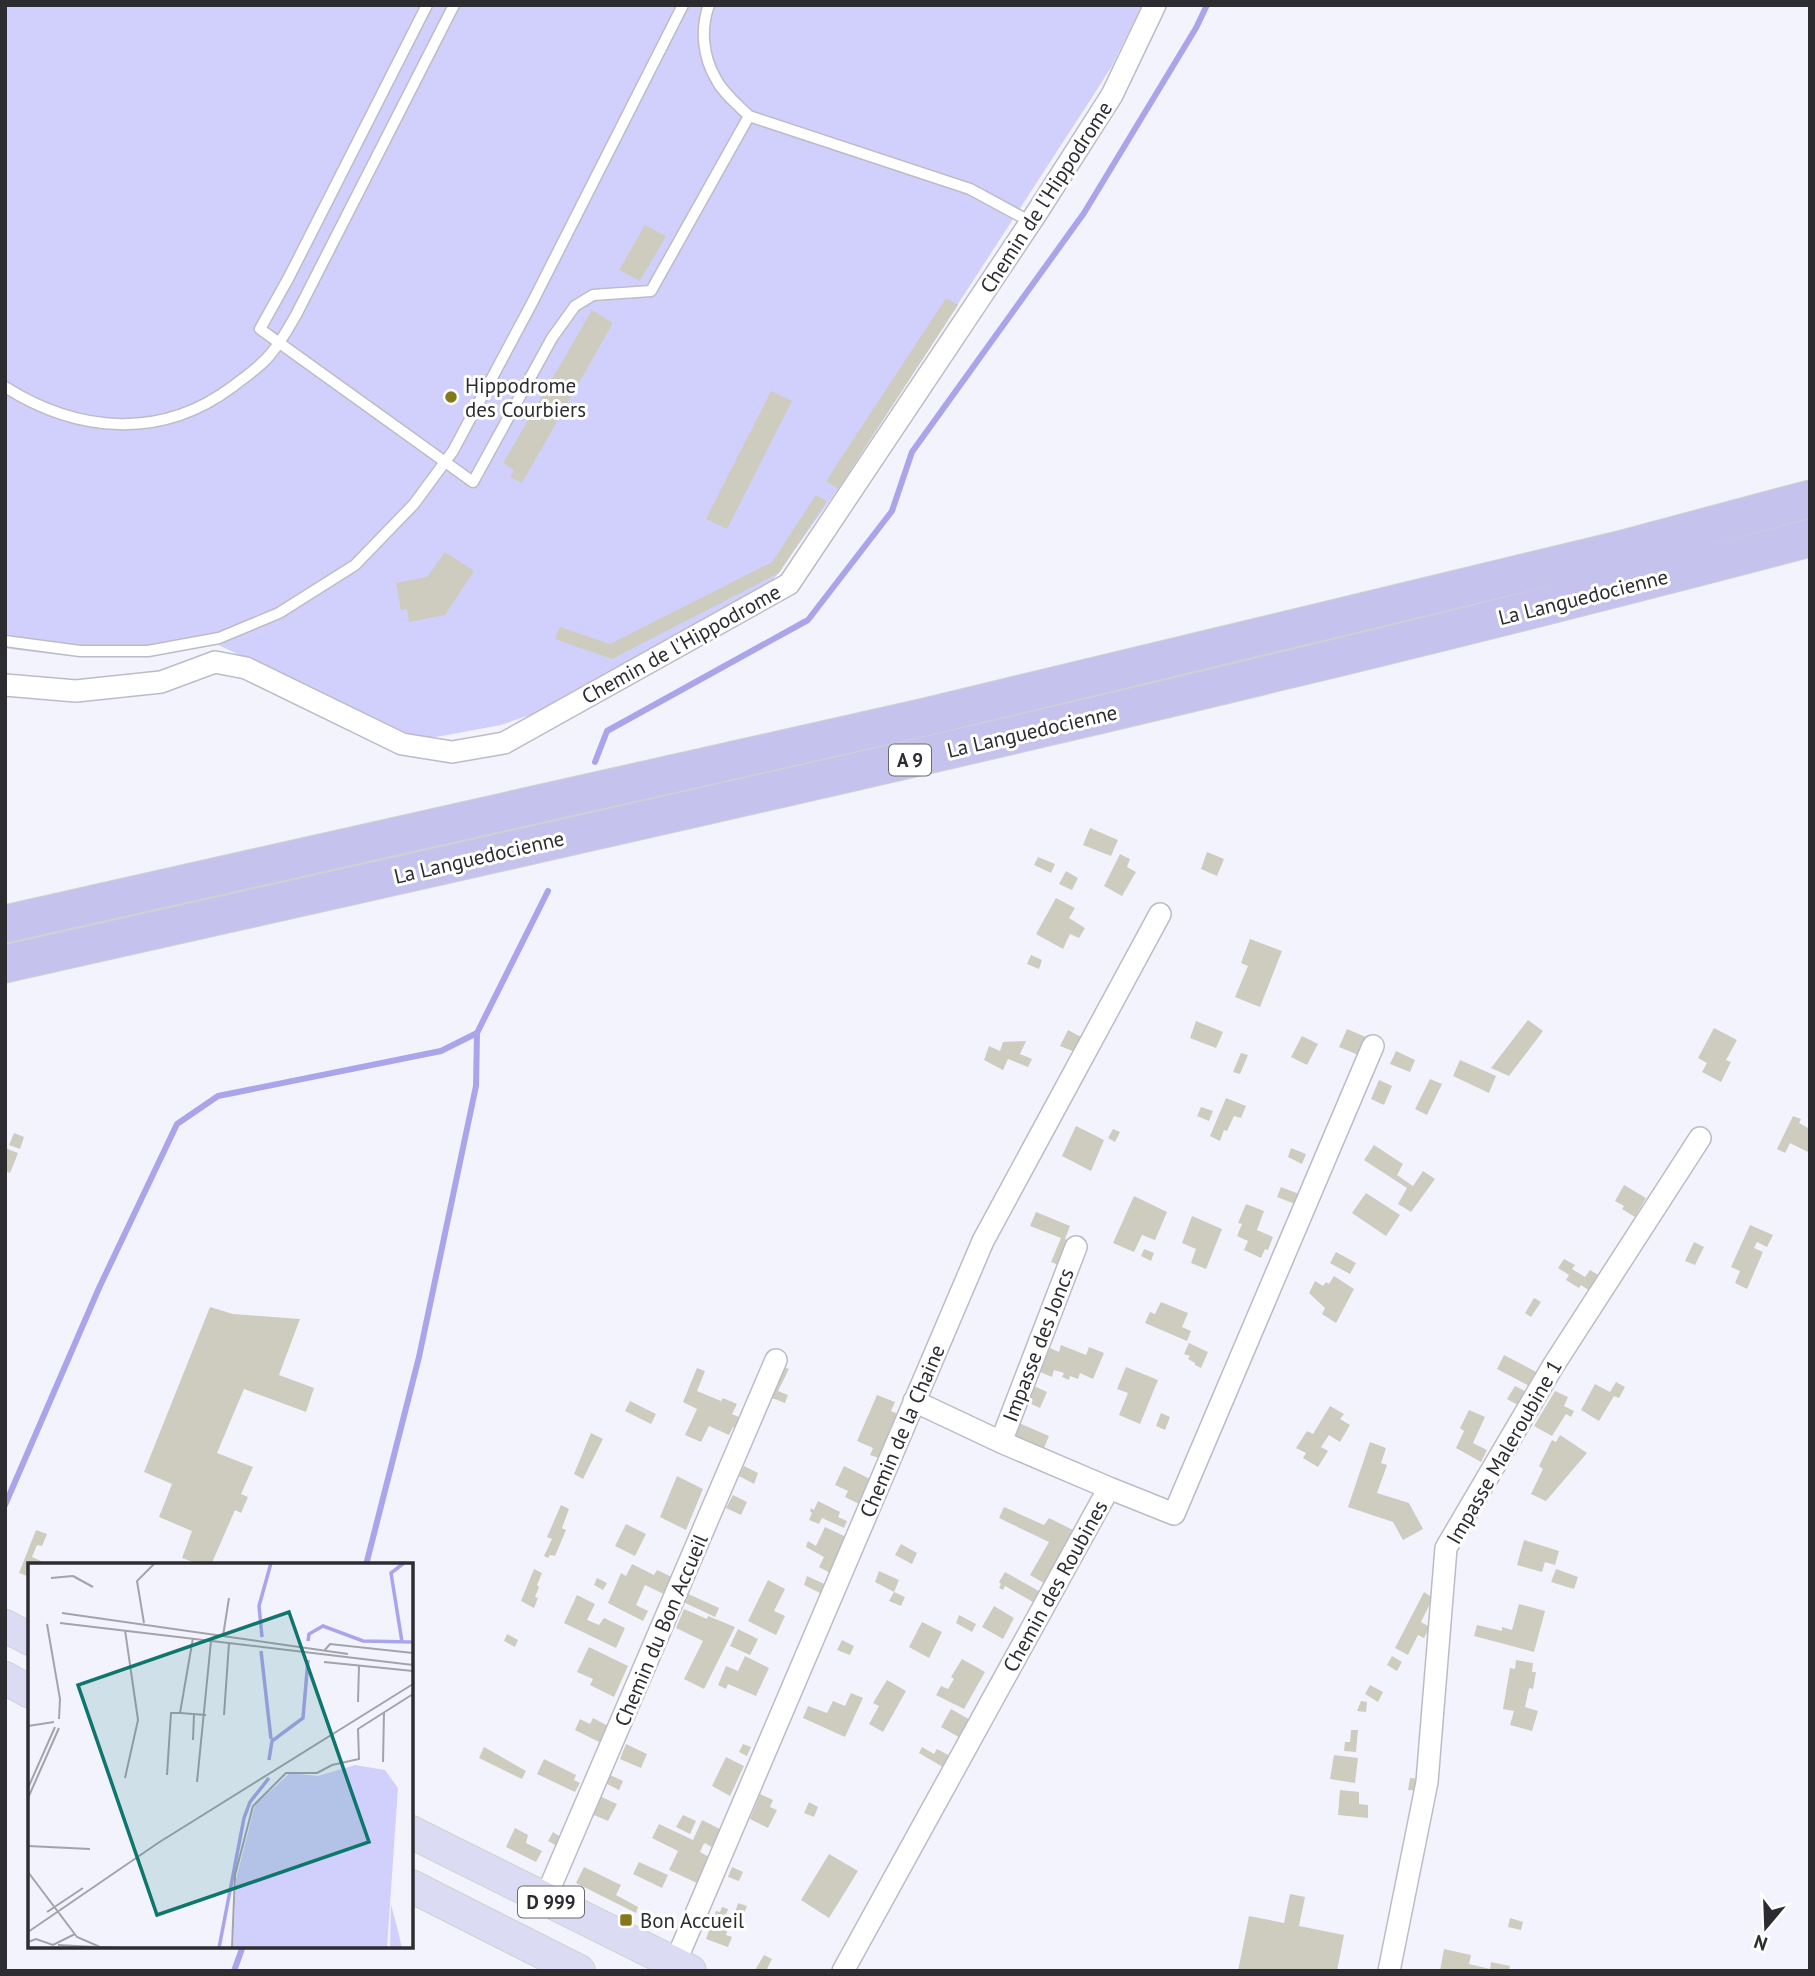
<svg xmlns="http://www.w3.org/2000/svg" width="1815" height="1976" font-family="'PT Sans',sans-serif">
<rect width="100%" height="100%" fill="#f3f3fe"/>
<!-- green -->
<path fill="#d1d0fd" d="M5 5H1142L1112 66 1091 99 838 489 771 583 536 713 501 725 420 740 214 643C146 662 74 659 5 648Z"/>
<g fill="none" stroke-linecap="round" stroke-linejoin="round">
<!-- stream -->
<path stroke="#aaa5ea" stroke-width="6" d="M595 762 607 731 808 620 892 511 912 452 1084 213 1196 28 1207 5
M5 1505 99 1288 177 1124 218 1096 441 1051 477 1033 548 891
M366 1565 419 1357 476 1086 477 1033
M234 1971 243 1946"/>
</g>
<!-- building -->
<path fill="#ceccbe" d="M645 225 666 236 640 281 619 270Z
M946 298 958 305 838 489 826 481Z
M592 310 613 323 522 483 510 477 514 470 503 463Z
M771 391 792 401 727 529 706 519Z
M816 495 827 501 779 573 612 659 555 639 560 627 610 644 772 562Z
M445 552 474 571 445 615 409 622 407 609 401 610 396 583 427 577Z
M1090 828 1118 840 1111 856 1083 845Z
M1207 852 1224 859 1217 876 1201 869Z
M1120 854 1130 859 1127 867 1136 872 1122 896 1104 886Z
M1038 857 1055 864 1051 873 1034 865Z
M1066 871 1078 878 1072 890 1059 884Z
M1056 898 1075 908 1069 918 1085 928 1079 938 1070 934 1063 949 1036 934Z
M1250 939 1282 951 1260 1007 1235 997 1248 966 1241 963Z
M1031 955 1042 960 1039 969 1027 964Z
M1528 1020 1543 1031 1509 1076 1491 1068Z
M1196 1021 1223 1032 1216 1048 1190 1038Z
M1714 1028 1737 1040 1726 1060 1731 1062 1721 1082 1702 1072 1707 1063 1698 1058Z
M1347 1029 1368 1038 1361 1056 1339 1047Z
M1068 1030 1083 1038 1075 1052 1060 1046Z
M1302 1036 1318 1044 1307 1065 1291 1057Z
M1026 1041 1020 1054 1032 1059 1028 1067 1008 1059 1003 1070 984 1060 989 1046 1000 1051 1003 1042Z
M1396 1051 1415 1060 1410 1072 1390 1064Z
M1241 1053 1248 1055 1240 1074 1233 1072Z
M1460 1060 1496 1076 1489 1093 1453 1076Z
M1430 1079 1442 1084 1427 1115 1415 1109Z
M1379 1080 1392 1086 1384 1105 1371 1099Z
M1226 1098 1246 1106 1241 1118 1234 1116 1227 1131 1224 1130 1220 1141 1210 1136Z
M1201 1107 1213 1111 1209 1121 1197 1116Z
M1793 1116 1801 1119 1799 1123 1810 1129V1153L1790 1143 1785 1153 1777 1149Z
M1076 1126 1104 1140 1091 1171 1062 1156Z
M1113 1129 1120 1132 1115 1142 1108 1138Z
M14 1133 24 1137 20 1149 9 1145Z
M1374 1145 1403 1164 1397 1175 1413 1186 1423 1171 1435 1179 1411 1212 1398 1204 1407 1188 1364 1160Z
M5 1148 18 1153 10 1173 5 1171Z
M1291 1148 1306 1154 1302 1164 1288 1157Z
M1624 1185 1646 1198 1635 1217 1622 1209 1624 1206 1615 1201Z
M1281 1187 1299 1194 1295 1204 1277 1197Z
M1366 1193 1400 1215 1386 1236 1352 1213Z
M1134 1196 1167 1212 1155 1240 1142 1235 1134 1252 1113 1243Z
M1246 1204 1264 1211 1257 1230 1273 1237 1268 1250 1265 1249 1261 1258 1244 1250 1248 1241 1237 1236 1242 1224 1238 1223Z
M1036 1212 1070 1226 1065 1239 1079 1245 1069 1269 1051 1262 1061 1238 1030 1226Z
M1192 1216 1222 1229 1206 1269 1191 1263 1196 1249 1182 1243Z
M1750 1225 1773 1235 1767 1247 1757 1242 1754 1248 1763 1252 1747 1289 1735 1283 1740 1271 1731 1267Z
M1694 1242 1704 1247 1695 1265 1685 1261Z
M1144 1249 1154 1253 1151 1261 1141 1256Z
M1336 1252 1356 1263 1350 1274 1330 1263Z
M1564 1259 1575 1265 1572 1269 1585 1277 1590 1270 1605 1279 1596 1295 1581 1285 1579 1288 1566 1280 1569 1275 1558 1268Z
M1334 1276 1354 1289 1336 1323 1322 1314 1325 1308 1309 1293 1315 1281 1323 1286 1326 1282 1329 1284Z
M1534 1298 1541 1302 1531 1317 1525 1313Z
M1161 1302 1188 1313 1182 1327 1191 1331 1187 1341 1145 1323 1150 1312 1155 1314Z
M210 1307 233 1314 300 1319 279 1375 314 1388 306 1412 244 1389 217 1453 253 1467 241 1494 248 1497 241 1513 235 1510 211 1565H202L182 1558 192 1531 159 1517 172 1484 144 1472Z
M1189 1343 1208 1352 1201 1368 1195 1365V1363L1188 1359 1190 1356 1184 1354Z
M1061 1345 1086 1355 1089 1347 1104 1353 1093 1379 1080 1373 1078 1379 1070 1376 1069 1380 1062 1377 1064 1373 1054 1370 1052 1377 1040 1372 1050 1348 1059 1352Z
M1504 1355 1540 1374 1533 1388 1497 1369Z
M780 1366 789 1369 778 1391 788 1395 785 1403 767 1396Z
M1126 1367 1158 1380 1140 1424 1119 1415 1128 1393 1117 1389Z
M697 1368 705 1371 697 1391 721 1401 723 1398 737 1404 732 1414 741 1418 737 1429 733 1427 729 1435 709 1426 701 1442 685 1435 697 1409 683 1402Z
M1616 1382 1625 1387 1619 1398 1614 1396 1599 1421 1581 1410 1595 1384 1610 1392Z
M1034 1386 1047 1392 1040 1408 1027 1402Z
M1515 1386 1535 1396 1527 1410 1507 1399Z
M1555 1391 1568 1397 1564 1406 1574 1411 1571 1417 1566 1414 1552 1436 1534 1426Z
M877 1395 895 1402 891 1411 898 1414 868 1500 861 1497 859 1504 845 1497 848 1491 835 1485 844 1466 870 1479 879 1458 870 1455 873 1448 857 1441Z
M630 1401 656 1414 651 1424 625 1411Z
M1330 1406 1344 1414 1340 1419 1350 1425 1340 1442 1329 1435 1321 1447 1328 1451 1318 1467 1303 1458 1306 1453 1296 1448 1307 1431 1313 1434Z
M1469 1410 1485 1417 1473 1443 1487 1450 1481 1462 1456 1448 1464 1431 1460 1428Z
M1161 1413 1170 1417 1165 1430 1156 1426Z
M1019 1423 1049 1436 1044 1448 1013 1435Z
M591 1433 603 1439 583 1479 574 1474Z
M1560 1435 1587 1453 1546 1501 1531 1494 1543 1469 1539 1466 1552 1440 1556 1442Z
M1370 1442 1386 1448 1381 1463 1387 1465 1377 1493 1409 1503 1423 1529 1403 1540 1393 1522 1348 1507Z
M744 1466 758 1473 754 1484 739 1476Z
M677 1476 703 1489 686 1530 660 1517Z
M733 1495 747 1502 741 1515 726 1508Z
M818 1501 840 1512 838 1517 847 1521 844 1528 822 1518 819 1524 809 1520 812 1513 810 1511 811 1508 814 1510Z
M561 1505 569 1509 562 1528 566 1530 555 1556 550 1555 548 1558 544 1556 552 1539 547 1537Z
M1004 1507 1044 1525 1049 1518 1081 1534 1051 1587 1030 1575 1049 1542 999 1518Z
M626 1524 646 1534 635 1556 615 1546Z
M825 1527 846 1537 832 1574 819 1567 824 1557 806 1547 808 1541 816 1546Z
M36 1530 47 1534 42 1546 37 1545 32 1557 41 1561 39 1565H30V1577L19 1573Z
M1524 1540 1559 1551 1555 1565 1545 1562 1542 1572 1517 1565Z
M901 1544 917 1553 912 1564 895 1555Z
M632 1564 654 1575 657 1570 676 1579 668 1596 645 1585 636 1605 648 1611 643 1621 608 1603 621 1573 626 1576Z
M534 1569 542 1573 537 1585 539 1587 535 1597 538 1598 534 1608 521 1601Z
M1556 1569 1578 1577 1574 1589 1551 1582Z
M879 1571 899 1580 894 1592 875 1582Z
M1005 1572 1046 1595 1040 1606 1005 1586 1003 1590 999 1588 1001 1584 999 1582Z
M807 1576 831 1587 826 1596 804 1585Z
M597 1578 607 1583 603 1590 594 1585Z
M768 1580 785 1589 774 1611 785 1616 776 1635 748 1621Z
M684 1592 719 1608 715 1617 681 1601Z
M894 1592 905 1597 901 1606 889 1601Z
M1424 1592 1433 1598 1421 1622 1430 1627 1424 1638 1418 1635 1408 1655 1395 1648Z
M577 1595 595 1604 587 1620 599 1625 604 1618 625 1628 616 1648 564 1623Z
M1519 1604 1545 1611 1534 1652 1474 1636 1477 1625 1502 1631V1627L1512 1630Z
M994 1606 1014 1618 1003 1639 982 1627Z
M684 1609 707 1619 708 1616 735 1627 704 1689 684 1679 703 1641 676 1628Z
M959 1615 976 1624 972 1632 956 1623Z
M922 1622 942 1632 929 1658 909 1647Z
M738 1629 758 1639 750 1655 730 1646Z
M507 1634 518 1640 515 1647 504 1641Z
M842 1640 854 1646 850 1655 837 1650Z
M589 1647 628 1666 614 1697 590 1685 593 1679 577 1672Z
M745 1656 769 1668 756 1696 728 1684 726 1689 718 1685 726 1666 738 1671Z
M1392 1656 1402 1662 1397 1671 1387 1665Z
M962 1659 985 1672 964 1709 936 1695 941 1686 948 1689 954 1679 951 1677Z
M1516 1660 1533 1663 1532 1672H1536L1533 1689 1529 1688 1525 1707 1538 1711 1532 1731 1510 1725 1514 1711 1503 1709 1510 1668 1515 1669Z
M887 1680 906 1691 883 1732 869 1724 879 1706 873 1703Z
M1370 1685 1383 1692 1378 1702 1365 1694Z
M851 1693 863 1698 845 1737 803 1718 808 1706 827 1713 833 1701 845 1706Z
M1361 1701 1367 1702 1366 1712 1357 1711Z
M951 1709 974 1722 964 1740 941 1727Z
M593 1718 612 1728 605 1745 575 1730 580 1719 590 1724Z
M1351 1730H1358L1356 1752 1344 1751 1345 1742H1350Z
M626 1744 647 1754 641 1768 620 1759Z
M743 1744 751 1747 747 1756 739 1752Z
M484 1747 526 1771 522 1779 479 1758Z
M922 1747 934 1754 937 1749 954 1758 948 1770 919 1753Z
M1334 1755 1358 1758 1355 1783 1330 1779Z
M726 1757 744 1766 730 1796 712 1786Z
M544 1759 576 1775 574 1780 580 1783 575 1792 537 1774Z
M606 1773 623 1781 619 1790 603 1782Z
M1410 1778 1423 1779 1422 1791 1408 1790Z
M1340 1790 1359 1792V1804L1368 1805V1818L1338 1815Z
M760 1794 773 1800 770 1807 777 1810 768 1828 750 1819Z
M597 1795 617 1804 608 1821 589 1813Z
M809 1802 818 1807 814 1817 804 1813Z
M683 1815 696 1821 690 1834 676 1827Z
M702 1820 722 1830 713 1848 705 1843 703 1845 700 1852 709 1857 697 1883 669 1870 678 1851 652 1838 659 1824 693 1840Z
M515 1828 528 1835 526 1843 542 1851 536 1862 506 1847Z
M553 1832 562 1838 557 1846 548 1841Z
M829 1854 858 1871 829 1918 801 1900Z
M639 1862 668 1875 662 1888 633 1874Z
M584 1867 621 1885 616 1895 638 1907 636 1913 576 1883Z
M732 1867 743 1872 739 1881 728 1877Z
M1290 1894 1305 1897 1299 1926 1344 1935 1337 1971H1238L1249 1916 1284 1923Z
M738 1903 747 1906 740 1922 733 1919Z
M722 1907 728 1909 723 1924 729 1926 726 1935 732 1937 728 1947 706 1939 716 1911 720 1912Z
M1510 1918 1523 1922 1521 1930 1508 1927Z
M1444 1949 1471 1955 1469 1964 1490 1969 1491 1962 1510 1966 1509 1971H1440Z
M764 1955 772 1959 766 1971 755 1970Z"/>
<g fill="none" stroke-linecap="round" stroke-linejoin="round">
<!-- lane casing -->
<g stroke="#bcbcc9" stroke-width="13">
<path id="lane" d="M427 5 289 277 260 329 473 482 552 338 575 306 593 295 651 291 749 116 970 189 1031 222
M709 5C700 29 703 57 716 79 723 93 738 105 749 116
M5 387C78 433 161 440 232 387 246 376 263 365 273 351 282 340 289 327 296 315L454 5
M5 641 80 651H148L219 638 279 613 355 565 414 504 453 451 532 303 683 5"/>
</g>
<!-- street casing -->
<g stroke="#bcbcc9" stroke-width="24">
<path id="street" d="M5 685 76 691 161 682 215 662 246 668 402 744 452 752 504 743 789 584 1036 214 1112 95 1155 5
M914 1401 1001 1442 1109 1488
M1001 1442 1076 1247
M545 1899 776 1360
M675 1963 983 1241 1160 914
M843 1971 1109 1488 1174 1514 1373 1046
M1389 1971 1427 1782 1446 1548 1553 1366 1700 1138"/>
</g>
<!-- primary casing -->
<g stroke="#d1d1d2" stroke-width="34">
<path id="primary" d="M5 1626 30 1639
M5 1678 30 1692
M411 1832 690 1971
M411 1886 579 1971"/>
</g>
<!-- highway casing -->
<g stroke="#d1d1d2" stroke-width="39">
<path id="highway" d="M5 924 925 717 1619 550 1810 499
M5 964C608 828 1212 696 1810 538"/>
</g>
<!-- lane -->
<use href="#lane" stroke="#fff" stroke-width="10"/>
<!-- street -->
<use href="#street" stroke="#fff" stroke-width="21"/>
<!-- primary -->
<use href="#primary" stroke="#dcdbf4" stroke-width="32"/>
<!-- highway -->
<use href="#highway" stroke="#c5c3ed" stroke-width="37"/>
</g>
<!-- markers -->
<g fill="#85771b" stroke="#fff" stroke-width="2.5">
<circle cx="451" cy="397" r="7"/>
<rect x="619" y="1913" width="14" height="14" rx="3.5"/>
</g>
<g text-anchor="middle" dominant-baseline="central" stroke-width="6" stroke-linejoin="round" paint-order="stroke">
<!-- shield labels -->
<g fill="#fff" stroke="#6b6b6f" stroke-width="2">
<rect x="889" y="744.5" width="42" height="31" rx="5"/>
<rect x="518" y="1886.5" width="66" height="31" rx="5"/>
</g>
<g font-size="19" font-weight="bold" fill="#2c2c31">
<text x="910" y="760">A 9</text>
<text x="551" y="1902">D 999</text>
</g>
<!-- street labels -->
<g font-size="21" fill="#2c2c31" stroke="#fff">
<text transform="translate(1046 197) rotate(-57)">Chemin de l'Hippodrome</text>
<text transform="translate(1583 597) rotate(-14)">La Languedocienne</text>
<text transform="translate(681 644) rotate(-29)">Chemin de l'Hippodrome</text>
<text transform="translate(1032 731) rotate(-13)">La Languedocienne</text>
<text transform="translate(479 857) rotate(-13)">La Languedocienne</text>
<text transform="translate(1038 1345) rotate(-69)">Impasse des Joncs</text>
<text transform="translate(902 1431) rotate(-67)">Chemin de la Chaine</text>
<text transform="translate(1504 1452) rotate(-60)">Impasse Maleroubine 1</text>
<text transform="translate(1055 1586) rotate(-61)">Chemin des Roubines</text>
<text transform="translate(661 1630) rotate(-67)">Chemin du Bon Accueil</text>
</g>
<!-- poi labels -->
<g font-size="21" fill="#2c2c31" stroke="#fff" text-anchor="start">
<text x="465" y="385">Hippodrome<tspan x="465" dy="24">des Courbiers</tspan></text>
<text x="640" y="1920">Bon Accueil</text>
</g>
</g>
<!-- overview -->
<g transform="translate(28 1563)">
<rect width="385" height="385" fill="#f3f3fe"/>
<path d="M327 202 357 207 370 225 359 385H205L208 316 227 242 262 210 290 213ZM363 341 370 368 374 385H362Z" fill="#d1d0fd"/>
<path fill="none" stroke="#aaa5ea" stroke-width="3.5" d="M234 74 231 43 243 0M280 78 281 71 295 63 335 78 385 79M374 79 363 10 376 0M233 88 243 176M241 197 244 178 275 155 280 97M191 385 216 255 222 239 241 215"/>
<path fill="none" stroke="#a3a3ac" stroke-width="2" d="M45 13 65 24M23 15 45 13M34 50 320 91M32 60 385 102M116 60 109 18 127 0M19 61 32 136 31 156M195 73 201 35M296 88 302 81 385 90M296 99 385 108M330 139 331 102M152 150 178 152M196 152 201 80M0 163 26 159M165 177 166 151M355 199 356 149M139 212 143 150H152L165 75M97 215 110 157 97 67M169 219 183 78M0 225 27 164M0 235 31 165M0 283 62 286M0 309 49 374 72 384 92 385M19 349 55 325M0 369 130 280 385 121M0 379 8 376 25 382 47 371M30 382 67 384M204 385 207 312 225 243 258 210H289L304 202 331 196 330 166 385 131"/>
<path fill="#0f766e" fill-opacity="0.15" stroke="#0f766e" stroke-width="3.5" d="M261 49 341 279 129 352 50 122Z"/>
<rect width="385" height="385" fill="none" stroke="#2c2c31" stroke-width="3.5"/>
</g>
<!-- border -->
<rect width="1815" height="1976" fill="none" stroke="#2c2c31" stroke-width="14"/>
<!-- north arrow -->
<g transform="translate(1766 1927) rotate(199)" stroke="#ffffff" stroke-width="5" paint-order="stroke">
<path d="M0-5L12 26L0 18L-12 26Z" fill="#2c2c31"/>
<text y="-10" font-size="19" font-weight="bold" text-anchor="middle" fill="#2c2c31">N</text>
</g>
</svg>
